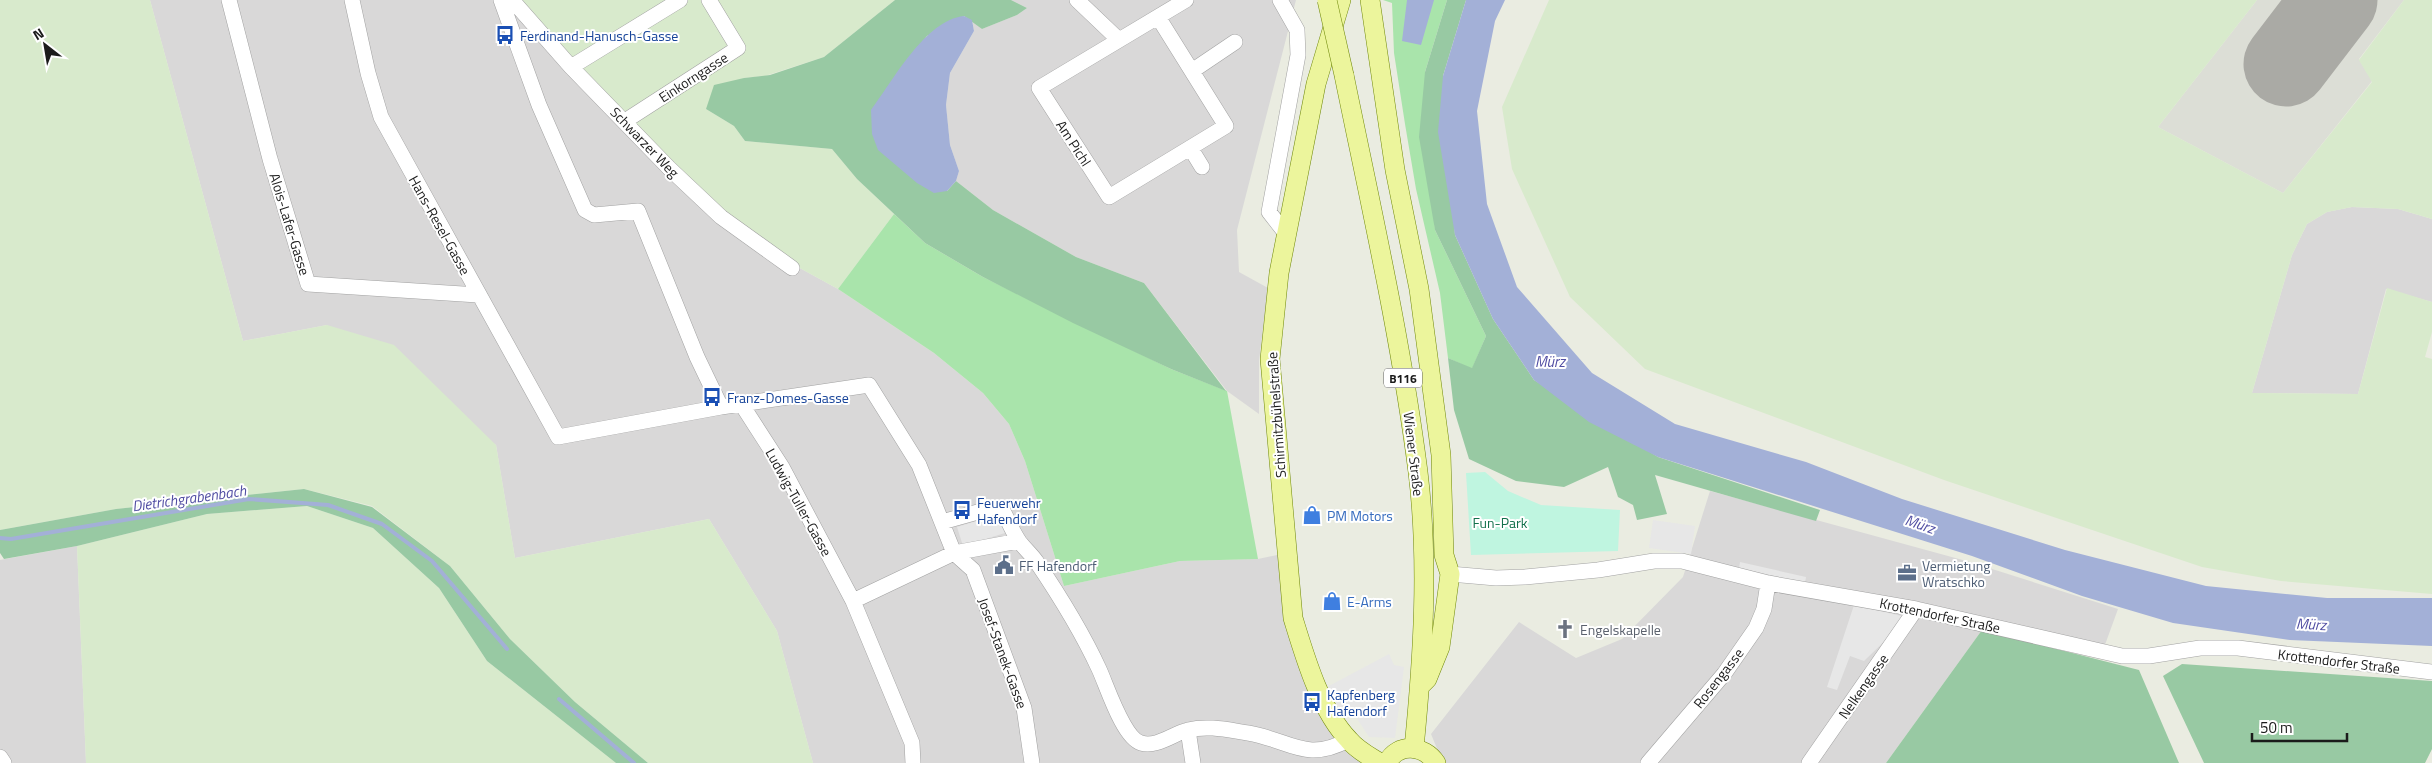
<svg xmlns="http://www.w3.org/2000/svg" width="2432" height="763" font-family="'Titillium Web',sans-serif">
<rect width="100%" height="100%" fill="#eaece1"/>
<!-- residential -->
<path fill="#d9d8d8" d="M150 0H519L765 249 838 289 934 353 983 393 1009 424 1025 461 1064 586 1180 561 1258 559 1287 553 1321 697 1380 763H813L777 631 709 519 515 558 496 445 327 325 243 341Z
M1011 0H1296L1237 230 1239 272 1268 288 1259 361V414L1227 391 1144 283 1076 257 993 210 956 181 959 171 950 145 946 105 950 73 974 31 972 20 982 29 1017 15 1027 8Z
M2352 207 2398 209 2432 219V302L2386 289 2358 394 2252 393 2292 255 2307 224 2327 212Z
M1710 491 1970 562 2118 609 2102 653 1982 630 1886 763H1443L1431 734 1519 622 1576 658 1622 639 1683 577Z
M77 546 86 763H0V560Z"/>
<!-- airport -->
<path fill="#dcded6" d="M2257 0H2404L2359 59 2372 81 2283 193 2158 127Z"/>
<!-- farmland -->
<path fill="#d8eacc" d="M0 0H150L243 341 327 325 394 345 496 445 515 558 709 519 777 631 813 763H648L575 702 510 639 450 566 372 506 304 489 116 509 0 530Z
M519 0H895L824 57 765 76 744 78 706 109 734 126 745 141 832 149 857 179 894 214 838 289 765 249 721 217Z
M1549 0H2257L2158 127 2283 193 2372 82 2359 60 2404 0H2432V219L2398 209 2352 207 2327 212 2307 224 2292 255 2252 393 2358 394 2387 288 2432 302V332L2425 357 2432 359V594L2281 581 2202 567 1944 480 1645 369 1570 297 1512 169 1502 107Z
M307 506 373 528 439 588 487 661 616 763H86L77 546 207 514Z"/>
<!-- grass -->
<path fill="#a9e4ab" d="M1383 0H1447L1425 72 1435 230 1486 336 1472 369 1448 358 1440 293 1416 189 1405 124 1394 53 1392 3Z
M894 214 925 243 983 277 1171 369 1227 391 1258 559 1180 561 1064 586 1025 461 1009 424 983 393 934 353 838 289Z"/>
<!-- forest -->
<path fill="#98c9a3" d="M895 0H1011L1027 8 1017 15 982 29 964 16 927 36 891 83 947 191 956 181 993 210 1076 257 1144 283 1226 391 1171 369 1073 323 983 277 925 243 857 179 832 149 745 141 734 126 706 109 714 85 744 78 770 75 824 57Z
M1447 0H1466L1443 76 1455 235 1493 319 1534 380 1658 457 1820 510 1816 521 1655 475 1667 514 1637 520 1633 505 1618 497 1608 467 1564 487 1516 481 1469 459 1454 410 1448 358 1472 368 1486 336 1435 230 1419 137 1425 72Z
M304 489 372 507 450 566 510 639 575 702 648 763H616L487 661 439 588 373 528 307 506 207 514 77 546 4 559 0 553V530L116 509Z
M1982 630 2139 670 2179 763H1886Z
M2182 664 2432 681V749L2425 763H2204L2163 676Z"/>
<!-- park -->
<path fill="#bff5e0" d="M1485 472 1508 491 1541 505 1620 510 1618 551 1471 555 1466 473Z"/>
<!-- parking -->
<path fill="#e7e7e7" d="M999 514 1005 533 963 546 957 527Z
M1653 520 1695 526 1691 554 1649 548Z
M1740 562 1806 577 1805 583 1739 568Z
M1854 605 1906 617 1897 629 1864 661 1850 656 1837 690 1827 687Z
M1389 654 1394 665 1404 667 1395 738 1369 737 1354 714 1346 719 1327 687Z"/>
<!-- water -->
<path fill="#a3b0d7" d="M1407 0H1434L1421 45 1402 41Z
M1466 0H1505L1495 21 1477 111 1487 204 1517 287 1592 373 1675 424 1806 462 1902 499 2065 550 2206 586 2327 598H2432V646L2290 640 2173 623 2082 596 1972 556 1658 457 1589 422 1534 380 1493 319 1455 235 1438 132 1443 76Z
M964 16 972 20 974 31 950 73 946 105 950 145 959 171 956 181 947 191 934 193 917 183 878 150 872 134 871 110C893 81 925 20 964 16Z"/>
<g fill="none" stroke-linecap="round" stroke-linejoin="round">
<!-- stream -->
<path stroke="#a3b0d7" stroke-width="4" d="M0 538 11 539 249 499 328 505 382 524 432 561 507 649
M559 699 634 763"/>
<!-- runway -->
<path stroke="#aaaaa5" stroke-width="85" d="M2286 64 2335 0"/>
<!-- minor casing -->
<g stroke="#a2a2a2" stroke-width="16">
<path id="minor" d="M229 0 270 159 308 284 478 295
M352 0 368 73 381 117 558 437 721 407 869 385 919 465 954 553 973 570 1024 708 1032 763
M501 0 539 105 585 210 594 215 638 211 697 357 721 407
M512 0 571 67 669 168 721 217 792 268
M1077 0 1119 40
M1280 0 1297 30 1298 55 1269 212 1287 235
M1158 17 1226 126 1109 197 1039 88C1088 59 1137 29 1186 0
M571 67 680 0
M1192 71 1235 42
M625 121 738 48 709 0
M1191 149 1202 167
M742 405 782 467 853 601 912 743 913 763
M942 522 992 508 1001 507C1007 518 1012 531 1019 541 1024 548 1031 554 1036 561 1059 595 1082 632 1099 669 1107 686 1123 738 1141 743 1157 748 1174 733 1188 730 1208 725 1228 730 1248 733 1290 740 1306 763 1348 740
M1450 574 1496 578 1525 577 1598 570 1654 561H1682L1768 583 1916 609 2122 656H2149L2200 648H2238L2432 672
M853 601 954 553 1019 541
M1188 730 1193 763
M0 757 4 763
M1648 763 1724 674 1756 628 1764 609 1768 583
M1809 763 1916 609"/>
</g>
<!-- major casing -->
<g stroke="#6f8809" stroke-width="20">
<path id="major" d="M1341 0 1316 84 1279 273 1270 359 1293 618C1305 657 1320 710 1349 740 1357 750 1369 756 1380 763
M1370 0 1395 170 1419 289 1441 455 1444 555 1450 574 1440 647 1427 679 1420 686
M1344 75C1371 207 1401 339 1418 472 1429 563 1423 657 1414 748
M1387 763C1398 742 1424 745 1436 763"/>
</g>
<!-- minor -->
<use href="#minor" stroke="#fff" stroke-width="15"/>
<!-- major -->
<use href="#major" stroke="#ecf59c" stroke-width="19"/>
<!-- major-bridge casing -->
<g stroke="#6f8809" stroke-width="20" stroke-linecap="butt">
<path id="major-bridge" d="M1327 0 1344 75"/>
</g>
<!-- major-bridge -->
<use href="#major-bridge" stroke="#ecf59c" stroke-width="19"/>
</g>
<!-- icons -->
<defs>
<g id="bus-bare" transform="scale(1.5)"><path d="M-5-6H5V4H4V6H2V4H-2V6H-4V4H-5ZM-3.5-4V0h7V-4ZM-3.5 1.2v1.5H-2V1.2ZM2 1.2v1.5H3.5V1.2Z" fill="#1a4fb4" stroke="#fff" stroke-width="2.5" paint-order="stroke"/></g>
<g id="shop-bare" transform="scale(1.5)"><path d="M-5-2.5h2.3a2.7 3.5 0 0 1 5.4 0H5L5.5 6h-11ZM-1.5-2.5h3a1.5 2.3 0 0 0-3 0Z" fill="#3f7fe0" stroke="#fff" stroke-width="2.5" paint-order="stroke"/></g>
<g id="civic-bare" transform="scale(1.5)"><path d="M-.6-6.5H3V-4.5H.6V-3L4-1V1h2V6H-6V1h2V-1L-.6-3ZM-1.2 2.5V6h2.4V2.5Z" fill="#5c6f8a" stroke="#fff" stroke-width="2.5" paint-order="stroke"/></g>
<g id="office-bare" transform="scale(1.5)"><path d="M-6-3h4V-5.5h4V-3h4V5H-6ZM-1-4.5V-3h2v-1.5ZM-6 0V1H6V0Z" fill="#5c6f8a" stroke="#fff" stroke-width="2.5" paint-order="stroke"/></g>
<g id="church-bare" transform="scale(1.5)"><path d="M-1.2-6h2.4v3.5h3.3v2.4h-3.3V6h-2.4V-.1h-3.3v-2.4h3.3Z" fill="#6b7280" stroke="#fff" stroke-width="2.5" paint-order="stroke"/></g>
</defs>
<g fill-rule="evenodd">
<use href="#bus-bare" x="505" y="35"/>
<use href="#bus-bare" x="712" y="397"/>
<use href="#bus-bare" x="962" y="510"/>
<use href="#shop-bare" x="1312" y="515"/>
<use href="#civic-bare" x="1004" y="565"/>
<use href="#office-bare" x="1907" y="573"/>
<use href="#shop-bare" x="1332" y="601"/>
<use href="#church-bare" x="1565" y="629"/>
<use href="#bus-bare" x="1312" y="702"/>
</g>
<g text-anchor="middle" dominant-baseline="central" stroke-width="4" stroke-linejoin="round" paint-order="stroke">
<!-- shield labels -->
<rect fill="#fff" stroke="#5f5f5f" stroke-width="1" x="1384" y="368.5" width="38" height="19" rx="4"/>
<g font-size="12" font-weight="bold" fill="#1b1b1b">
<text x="1403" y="378">B116</text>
</g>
<!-- transit labels -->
<g font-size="14" fill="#164399" stroke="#fff" text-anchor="start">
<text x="520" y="35">Ferdinand-Hanusch-Gasse</text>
<text x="727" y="397">Franz-Domes-Gasse</text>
<text x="977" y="502">Feuerwehr<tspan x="977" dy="16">Hafendorf</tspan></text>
<text x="1327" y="694">Kapfenberg<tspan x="1327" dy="16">Hafendorf</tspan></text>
</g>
<!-- street labels -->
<g font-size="14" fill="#1b1b1b" stroke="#fff">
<text transform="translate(693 77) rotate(-33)">Einkorngasse</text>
<text transform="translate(645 142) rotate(46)">Schwarzer Weg</text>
<text transform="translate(1074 143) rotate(57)">Am Pichl</text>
<text transform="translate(290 224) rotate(73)">Alois-Lafer-Gasse</text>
<text transform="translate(440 225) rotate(61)">Hans-Resel-Gasse</text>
<text transform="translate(1276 415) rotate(-94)">Schirmitzbühelstraße</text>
<text transform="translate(1414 454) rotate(83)">Wiener Straße</text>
<text transform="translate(799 502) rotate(61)">Ludwig-Tuller-Gasse</text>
<text transform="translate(1940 615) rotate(12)">Krottendorfer Straße</text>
<text transform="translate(1003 653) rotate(70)">Josef-Stanek-Gasse</text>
<text transform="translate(2339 661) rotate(7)">Krottendorfer Straße</text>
<text transform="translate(1718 678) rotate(-52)">Rosengasse</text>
<text transform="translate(1863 686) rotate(-55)">Nelkengasse</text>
</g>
<!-- shop labels -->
<g font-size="14" fill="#366cbe" stroke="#fff" text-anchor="start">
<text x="1327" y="515">PM Motors</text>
<text x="1347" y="601">E-Arms</text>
</g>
<!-- park labels -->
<g font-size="14" fill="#12704b" stroke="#fff">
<text x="1500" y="522">Fun-Park</text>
</g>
<!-- service labels -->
<g font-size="14" fill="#4e5e75" stroke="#fff" text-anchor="start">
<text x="1019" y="565">FF Hafendorf</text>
<text x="1922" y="565">Vermietung<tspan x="1922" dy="16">Wratschko</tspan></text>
</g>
<!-- worship labels -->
<g font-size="14" fill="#5b616d" stroke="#fff" text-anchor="start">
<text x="1580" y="629">Engelskapelle</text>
</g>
<!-- water labels -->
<g font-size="15" font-style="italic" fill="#514ea3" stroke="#fff">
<text x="1550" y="361">Mürz</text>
<text transform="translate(189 498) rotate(-8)">Dietrichgrabenbach</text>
<text transform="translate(1920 524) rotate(19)">Mürz</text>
<text transform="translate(2311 624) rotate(3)">Mürz</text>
</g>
</g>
<!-- north arrow -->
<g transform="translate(45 45) rotate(329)" stroke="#ffffff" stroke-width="4" paint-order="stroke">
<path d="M0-4L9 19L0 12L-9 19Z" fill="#1b1b1b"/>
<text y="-8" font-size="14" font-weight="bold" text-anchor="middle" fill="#1b1b1b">N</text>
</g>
<!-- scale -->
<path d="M2252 733v8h95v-8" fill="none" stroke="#1b1b1b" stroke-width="2.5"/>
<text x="2260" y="733" font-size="15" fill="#1b1b1b" stroke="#ffffff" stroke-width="4" paint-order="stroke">50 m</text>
</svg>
